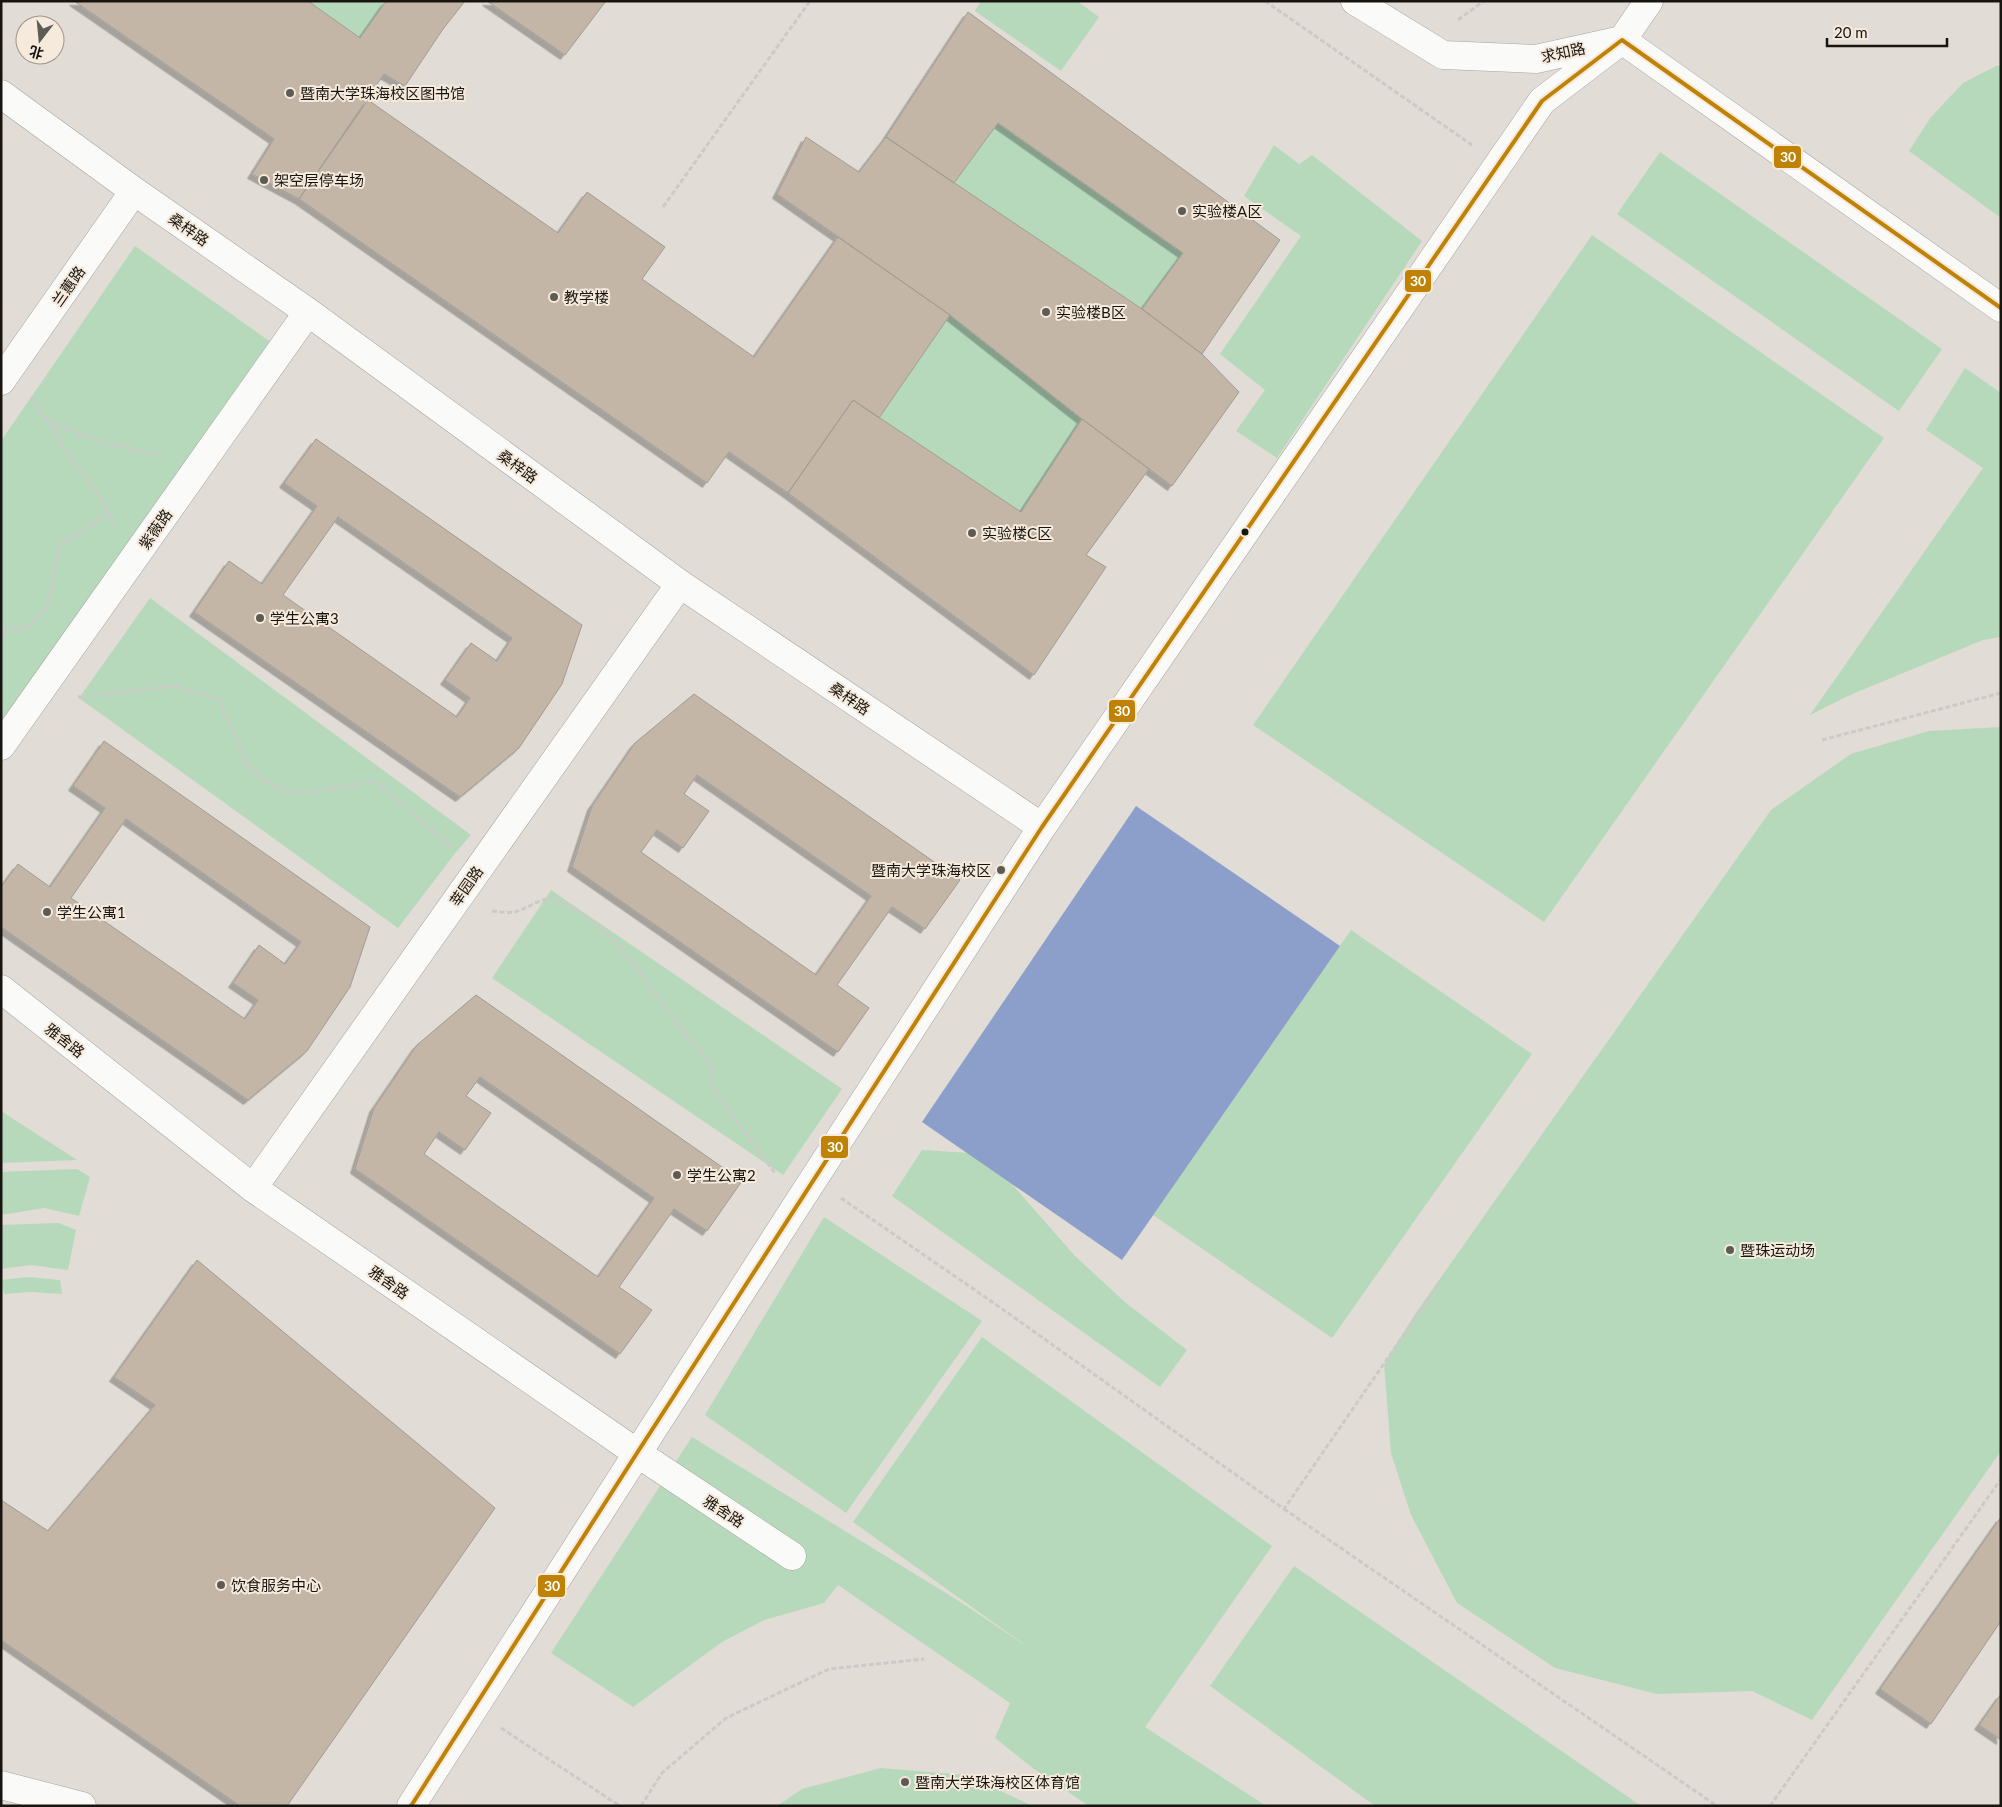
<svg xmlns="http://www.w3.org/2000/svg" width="2002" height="1807" font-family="Lato,'Noto Sans SC',sans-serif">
<defs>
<filter id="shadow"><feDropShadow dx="-4.5" dy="4.5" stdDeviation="0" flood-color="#0004"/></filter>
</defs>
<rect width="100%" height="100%" fill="#e1dcd5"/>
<!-- green -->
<path fill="#b6d9bc" d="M308 1H386L360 38Z
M981 1H1077L1099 17 1061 71 975 11Z
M2001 65V218L1909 151 1931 117 1963 83 1996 66Z
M998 123 1183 253 1142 309 954 183Z
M1274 145 1299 164 1312 155 1422 241 1277 458 1236 431 1265 390 1220 354 1301 236 1244 196Z
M1660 152 1942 349 1899 411 1617 214Z
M1592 235 1884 438 1544 922 1253 725Z
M135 246 282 350 1 725V441Z
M950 315 1082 419 1021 512 879 418Z
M1965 368 2001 393V637L1983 640 1850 695 1810 715 1983 468 1926 430Z
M150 598 471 835 456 852 398 928 79 698Z
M2001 727V1451L1812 1720 1752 1691 1657 1694 1555 1668 1457 1603 1411 1515 1391 1453 1384 1364 1415 1314 1771 810 1851 754 1929 731Z
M551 890 842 1089 783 1175 492 978Z
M1351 930 1532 1054 1332 1338 1153 1215Z
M1 1111 77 1160 1 1163Z
M922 1150 970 1153 1004 1175 1075 1256 1126 1303 1187 1350 1160 1387 892 1196Z
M77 1169 90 1177 79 1216 44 1208 1 1215V1172Z
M824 1217 982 1321 846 1513 705 1415Z
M59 1223 76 1230 68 1270 31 1265 1 1269V1225Z
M29 1277 60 1280 62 1294 30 1292 4 1294 1 1280Z
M982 1337 1272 1546 1145 1727 1266 1806H1089L1034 1769 995 1738 1010 1703 838 1585 824 1603 764 1620 722 1642 633 1707 551 1653 692 1437 962 1603 1032 1650 853 1522Z
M1294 1566 1641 1806H1375L1210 1686Z
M881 1768 966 1775 1033 1806H777L802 1789Z"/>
<!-- water -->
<path fill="#8b9fca" d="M1136 806 1340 946 1122 1260 922 1122Z"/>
<!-- building -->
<path fill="#c4b6a7" stroke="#a09c96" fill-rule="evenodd" filter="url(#shadow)" d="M74 1H308L360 38 386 1H465L443 29 405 86 384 74 299 199 252 174 274 139Z
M487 1H606L565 55Z
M968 12 1280 240 1202 354 1142 309 1183 253 998 123 954 183 886 137Z
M368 100 558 233 587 192 665 247 642 279 754 357 838 237 950 315 879 418 853 400 788 493 729 452 707 483 299 199Z
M806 137 859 172 886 137 1142 309 1202 354 1239 392 1172 486 1082 419 950 315 777 194Z
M853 400 1021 512 1082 419 1149 469 1086 555 1106 567 1034 675 788 493Z
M316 439 582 625 562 684 519 748 460 797 194 612 229 561 262 584 317 506 284 483ZM338 517 512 638 497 661 471 643 445 680 470 698 457 717 283 595Z
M694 694 960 880 925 929 892 907 837 985 869 1008 838 1052 572 867 592 806 635 743ZM697 775 871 896 816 975 641 852 657 830 683 848 709 811 684 794Z
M104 741 370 927 350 987 307 1051 248 1100 1 927V887L18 864 50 887 105 808 73 786ZM126 819 301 942 285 964 259 945 233 983 258 1000 245 1019 71 898Z
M476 995 742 1181 707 1231 674 1209 619 1287 652 1310 620 1354 355 1169 374 1108 417 1045ZM480 1077 654 1198 598 1277 424 1154 439 1132 465 1150 491 1113 466 1096Z
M197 1260 495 1508 287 1806H240L1 1640V1500L48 1531 155 1405 114 1377Z
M2001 1517V1621L1931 1724 1880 1689Z
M2001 1694V1740L1979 1725Z"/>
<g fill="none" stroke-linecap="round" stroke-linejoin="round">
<!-- minor casing -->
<g stroke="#a8a49f" stroke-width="29">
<path id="minor" d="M1355 1 1443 55 1536 59 1622 40 2001 308
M1 94 134 191 308 312 680 584 1042 827
M1 381 134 191
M1 746 308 312
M1 989 253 1188 637 1453 792 1556
M253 1188 680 584
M1 1785 82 1806
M411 1806 800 1200 1042 827 1111 727 1542 101 1622 40 1649 1"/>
</g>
<!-- path -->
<path stroke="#cccac8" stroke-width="3" stroke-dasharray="5 2.5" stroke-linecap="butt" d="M1265 1 1472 145
M1458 20 1484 1
M663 207 810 1
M31 398 50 423 105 443 162 456
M50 423 70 457 102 499 114 526
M1 636 8 628 25 629 46 608 61 544 108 514
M78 697 174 686 219 699 248 767 279 790 305 793 376 781 452 849
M1822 740 2001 693
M492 911C500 912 508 913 515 912 525 910 542 897 551 899 602 909 656 995 686 1035 694 1045 704 1054 712 1063V1088L775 1173
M841 1198 988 1299 1284 1509 1440 1282
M1284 1509 1717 1806
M501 1728 620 1806
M641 1806 662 1773 726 1718 829 1669 924 1659
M1770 1806 2001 1479"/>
<!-- minor -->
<use href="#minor" stroke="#fafaf9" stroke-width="28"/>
<!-- bus-1 casing -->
<g stroke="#f5eadc" stroke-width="8">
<path id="bus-1" d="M411 1806 637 1453 1042 827 1542 101 1622 40 2001 308"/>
</g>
<!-- bus-1 -->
<use href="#bus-1" stroke="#bf8204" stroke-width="4"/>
</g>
<!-- markers -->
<g fill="#5e5b55" stroke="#f5eadc" stroke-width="2">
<circle cx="290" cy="93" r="5"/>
<circle cx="264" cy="180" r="5"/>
<circle cx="1182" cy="211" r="5"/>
<circle cx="554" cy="297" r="5"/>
<circle cx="1046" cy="312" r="5"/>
<circle cx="972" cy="533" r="5"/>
<circle cx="260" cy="618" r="5"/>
<circle cx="1001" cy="870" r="5"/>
<circle cx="47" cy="912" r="5"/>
<circle cx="677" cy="1175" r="5"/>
<circle cx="1730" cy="1250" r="5"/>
<circle cx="221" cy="1585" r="5"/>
<circle cx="905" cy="1782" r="5"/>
</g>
<circle fill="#181510" stroke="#f5eadc" stroke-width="2" cx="1245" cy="532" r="4.5"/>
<g text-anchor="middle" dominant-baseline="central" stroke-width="4" stroke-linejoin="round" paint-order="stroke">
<!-- street labels -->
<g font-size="15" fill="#181510" stroke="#f5eadc">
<text transform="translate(1563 52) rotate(-12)">求知路</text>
<text transform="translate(189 229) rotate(35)">桑梓路</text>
<text transform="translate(68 286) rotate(-55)">兰蕙路</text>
<text transform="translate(518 466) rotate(36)">桑梓路</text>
<text transform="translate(155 529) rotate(-55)">紫薇路</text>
<text transform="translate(850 698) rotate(34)">桑梓路</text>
<text transform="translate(466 886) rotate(-55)">莘园路</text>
<text transform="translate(65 1040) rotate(38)">雅舍路</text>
<text transform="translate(389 1282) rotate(35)">雅舍路</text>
<text transform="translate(724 1511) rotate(33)">雅舍路</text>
</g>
<!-- poi labels -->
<g font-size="15" fill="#181510" stroke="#f5eadc" text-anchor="start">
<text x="300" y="93">暨南大学珠海校区图书馆</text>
<text x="274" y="180">架空层停车场</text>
<text x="1192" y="211">实验楼A区</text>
<text x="564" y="297">教学楼</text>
<text x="1056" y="312">实验楼B区</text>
<text x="982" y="533">实验楼C区</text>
<text x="270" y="618">学生公寓3</text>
<text x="991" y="870" text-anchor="end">暨南大学珠海校区</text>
<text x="57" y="912">学生公寓1</text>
<text x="687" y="1175">学生公寓2</text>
<text x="1740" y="1250">暨珠运动场</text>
<text x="231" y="1585">饮食服务中心</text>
<text x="915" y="1782">暨南大学珠海校区体育馆</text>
</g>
</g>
<g stroke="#f5eadc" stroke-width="2">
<rect x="1773" y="145" width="29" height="24" rx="5" fill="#bf8204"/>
<rect x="1404" y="269" width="28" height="24" rx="5" fill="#bf8204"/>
<rect x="1108" y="699" width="28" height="24" rx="5" fill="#bf8204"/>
<rect x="820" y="1135" width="29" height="24" rx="5" fill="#bf8204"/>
<rect x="537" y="1574" width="29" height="24" rx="5" fill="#bf8204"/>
</g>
<g font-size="14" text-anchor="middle" font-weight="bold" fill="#fff">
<text x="1788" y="162">30</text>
<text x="1418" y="286">30</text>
<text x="1122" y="716">30</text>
<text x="835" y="1152">30</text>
<text x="552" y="1591">30</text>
</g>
<!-- border -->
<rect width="2002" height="1807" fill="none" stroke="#181510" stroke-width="5"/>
<!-- north arrow -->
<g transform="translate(40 40) rotate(196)"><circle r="24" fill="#f5eadc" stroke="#9d958a"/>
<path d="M0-4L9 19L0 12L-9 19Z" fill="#5e5b55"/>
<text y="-8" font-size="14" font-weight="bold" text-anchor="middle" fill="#181510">北</text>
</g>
<!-- scale -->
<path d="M1827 38v8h120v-8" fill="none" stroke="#181510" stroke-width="2.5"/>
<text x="1834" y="38" font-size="15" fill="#181510" stroke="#f5eadc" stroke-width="4" paint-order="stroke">20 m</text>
</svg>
